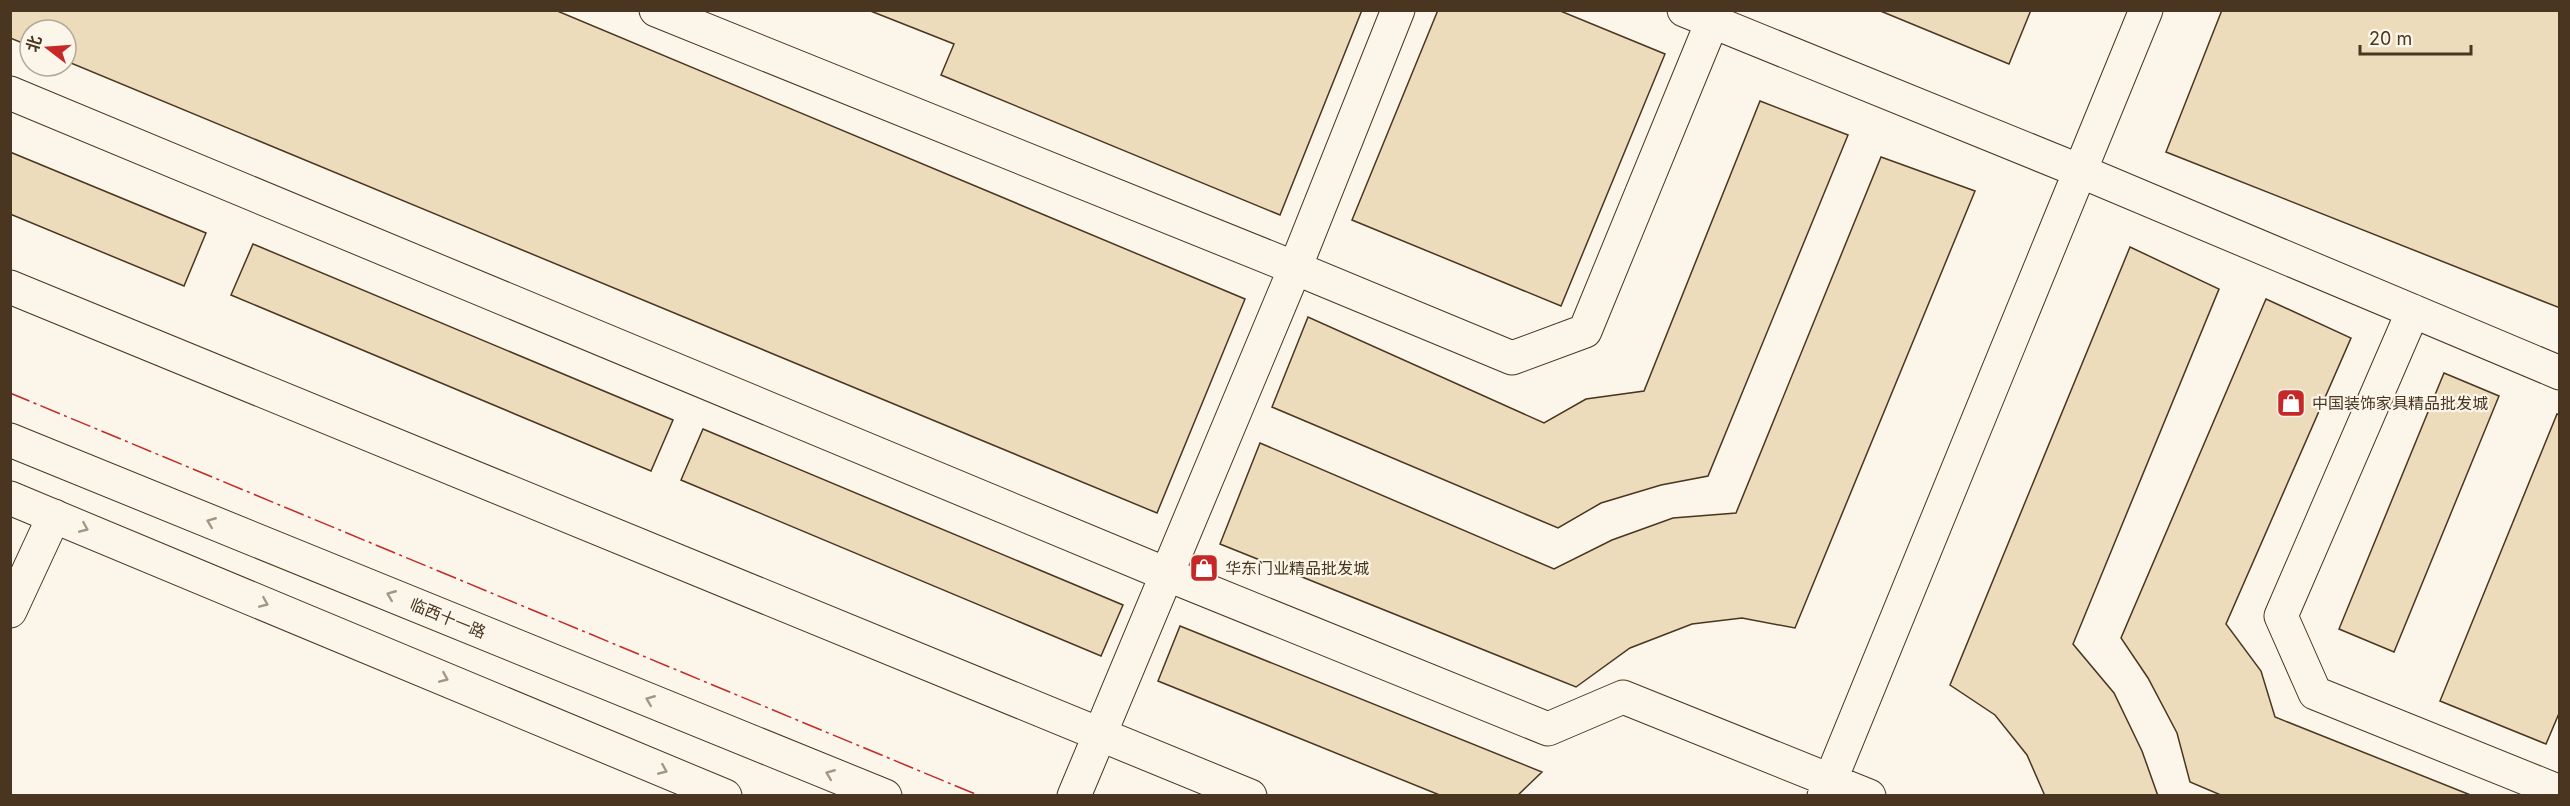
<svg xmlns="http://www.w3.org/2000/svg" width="2570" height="806" font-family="Inter,'Noto Sans SC',sans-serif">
<rect width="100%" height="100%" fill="#fbf6e9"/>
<!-- building -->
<path fill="#ecdcbc" stroke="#4a3520" stroke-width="1.5" d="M10 10H555L1245 299 1157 513 66 61V30H30V46L10 38Z
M868 10H1362L1280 215 941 75 954 44Z
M1438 10H1558L1665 54 1561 306 1352 220Z
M1878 10H2031L2009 64Z
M2222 10H2560V308L2166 152Z
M1760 101 1848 135 1708 476 1661 485 1601 503 1558 528 1272 407 1308 317 1544 423 1586 399 1644 391Z
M10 152 206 233 184 286 10 214Z
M1881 157 1975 191 1795 628 1742 618 1692 624 1630 648 1576 687 1220 544 1260 443 1554 569 1612 540 1673 518 1736 513Z
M253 244 673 420 651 471 231 295Z
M2130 247 2219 289 2073 644 2114 693 2142 751 2158 796H2045L2027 755 1995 715 1950 685Z
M2266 299 2351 338 2226 624 2261 671 2275 717 2473 796H2223L2190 782 2177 733 2148 678 2121 638Z
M2444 373 2499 396 2394 652 2339 629Z
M2557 414 2560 415V711L2546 744 2440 701Z
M703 429 1123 605 1101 656 681 480Z
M1180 626 1542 772 1517 796H1442L1158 681Z"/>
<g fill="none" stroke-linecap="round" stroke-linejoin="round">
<!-- minor casing -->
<g stroke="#4a3520" stroke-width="35">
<path id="minor" d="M656 10 1295 268 1512 358 1585 331 1712 22
M1684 10 2080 171 2560 373
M10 93 1166 574 1548 729 1623 697 1869 796
M10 287 1250 796
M2413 311 2281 616 2315 693 2560 792
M10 611 54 516
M1074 796 1295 268 1398 10
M1824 796 2146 10"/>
</g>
<!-- major casing -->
<g stroke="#4a3520" stroke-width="35">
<path id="major" d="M10 440 885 796
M10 498 725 796"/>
</g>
<!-- minor -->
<use href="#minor" stroke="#fbf6e9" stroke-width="33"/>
<!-- major -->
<use href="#major" stroke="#fbf6e9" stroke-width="33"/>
<!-- power -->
<path stroke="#c62828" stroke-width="1.5" stroke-dasharray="21 4.5 3 4.5" stroke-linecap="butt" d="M10 393 980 796"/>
</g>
<!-- one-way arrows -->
<defs><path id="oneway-chevron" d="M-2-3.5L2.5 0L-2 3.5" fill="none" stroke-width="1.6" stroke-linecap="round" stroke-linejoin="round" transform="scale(1.5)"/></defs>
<g stroke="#a29684">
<use href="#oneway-chevron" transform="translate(211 522) rotate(-158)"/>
<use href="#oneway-chevron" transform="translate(84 528) rotate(23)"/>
<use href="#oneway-chevron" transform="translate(391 595) rotate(-158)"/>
<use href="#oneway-chevron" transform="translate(264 603) rotate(23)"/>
<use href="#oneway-chevron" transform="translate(444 678) rotate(23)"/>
<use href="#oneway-chevron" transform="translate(650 700) rotate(-158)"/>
<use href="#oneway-chevron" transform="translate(663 770) rotate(23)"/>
<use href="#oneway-chevron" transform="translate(830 774) rotate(-158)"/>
</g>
<!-- icons -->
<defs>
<g id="shop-square" transform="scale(1.5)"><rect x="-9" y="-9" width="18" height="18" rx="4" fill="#c62828" stroke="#fbf6e9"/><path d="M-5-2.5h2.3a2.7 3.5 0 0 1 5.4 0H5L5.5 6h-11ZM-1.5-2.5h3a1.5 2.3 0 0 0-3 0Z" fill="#fff"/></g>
</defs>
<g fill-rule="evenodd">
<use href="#shop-square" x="2291" y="403"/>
<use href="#shop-square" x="1204" y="568"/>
</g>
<g text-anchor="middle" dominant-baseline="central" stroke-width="4.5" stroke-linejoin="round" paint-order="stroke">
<!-- poi labels -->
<g font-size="16" fill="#4a3520" stroke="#fbf6e9" text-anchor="start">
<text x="2312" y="403">中国装饰家具精品批发城</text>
<text x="1225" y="568">华东门业精品批发城</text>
</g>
<!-- street labels -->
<g font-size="16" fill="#4a3520" stroke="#fbf6e9">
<text transform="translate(448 618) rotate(22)">临西十一路</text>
</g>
</g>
<!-- border -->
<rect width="2570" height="806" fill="none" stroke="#4a3520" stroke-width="24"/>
<!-- north arrow -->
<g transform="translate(48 48) rotate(287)"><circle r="28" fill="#fbf6e9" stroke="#b4a999" stroke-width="1.5"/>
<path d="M0-4.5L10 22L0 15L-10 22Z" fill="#c62828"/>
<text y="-9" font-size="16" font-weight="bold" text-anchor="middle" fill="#4a3520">北</text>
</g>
<!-- scale -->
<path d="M2360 45v9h111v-9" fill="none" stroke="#4a3520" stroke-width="3"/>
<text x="2369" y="45" font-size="18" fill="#4a3520" stroke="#fbf6e9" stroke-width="4.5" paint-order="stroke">20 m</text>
</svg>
